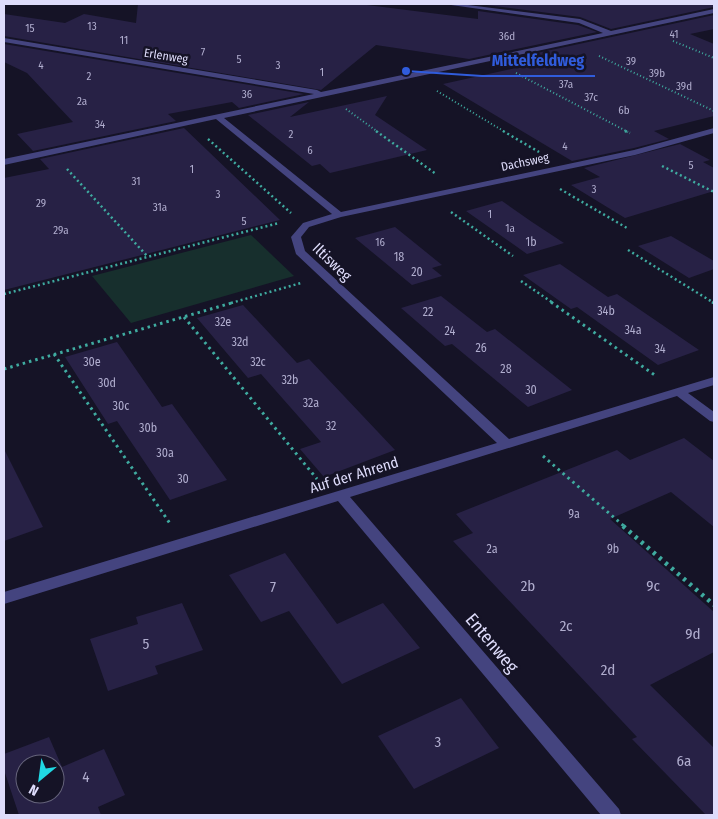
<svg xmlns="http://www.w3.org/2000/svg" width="718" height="819" font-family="'Fira Sans Condensed',sans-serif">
<rect width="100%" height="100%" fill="#151326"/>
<!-- green -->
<path fill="#172f2d" d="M251 235 294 276 131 323 92 276Z"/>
<!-- building -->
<path fill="#272145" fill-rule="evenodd" d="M138 4H359L478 19V11L578 25 597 32 469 59 376 45 321 90 4 36V14L65 23 84 14 136 23Z
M479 4H714V7L611 29 580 17Z
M714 15V29L690 34 714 44V116L654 131 669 139 634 148 572 161 443 84 520 67 491 63Z
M4 44 304 94 239 108 232 102 168 114 176 121 33 151 17 134 73 122 27 73 4 62Z
M387 96 375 115 427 150 330 173 320 164 312 166 248 115 309 102 290 117Z
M184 128 280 220 4 290V178L49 169 40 159Z
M680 144 710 160 703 162 714 168V191L625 218 571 185 600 177 584 168Z
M502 201 532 222 564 243 527 254 466 211Z
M395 227 442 265 432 268 442 276 412 285 355 238Z
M671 236 714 261V269L689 278 638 246Z
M560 264 608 297 617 294 699 350 658 365 577 307 571 309 523 275Z
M441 296 487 332 495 329 572 390 528 407 452 344 445 346 401 308Z
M243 305 297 363 309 359 395 450 324 477 300 449 321 442 261 374 248 378 197 318Z
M117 342 162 407 172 404 227 480 170 500 117 421 108 424 65 357Z
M684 438 714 461V527L671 492 610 519 714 612V652L650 685 714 748V815H706L632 739 637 737 453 541 473 533 456 514 617 450 630 460Z
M4 449 43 527 4 541Z
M285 553 337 624 383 603 420 648 342 684 289 611 261 622 229 575Z
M182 603 203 650 155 666 158 674 108 691 90 639 138 624 136 617Z
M461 698 499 748 414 789 378 736Z
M49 737 62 767 104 749 125 795 98 807 101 815H19L4 770V754ZM25 764H55V794H25Z"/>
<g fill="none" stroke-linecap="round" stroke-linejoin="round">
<!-- path-far3 -->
<path stroke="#3faba0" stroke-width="2" stroke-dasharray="1 2.5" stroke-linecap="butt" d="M673 41 714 58
M599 56 714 111
M516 73 628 132
M437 91 505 132
M346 109 378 132"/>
<!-- path-far2 -->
<path stroke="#3faba0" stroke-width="2.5" stroke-dasharray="2 3" stroke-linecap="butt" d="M376 131 436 174
M503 131 539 152
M625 131 630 133
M208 139 291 213
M662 166 714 192
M67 169 148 257
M560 189 627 228
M451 212 513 256
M628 250 714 303
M521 281 553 303
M4 294 279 223
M231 303 301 283"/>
<!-- path-far1 -->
<path stroke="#3faba0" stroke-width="3" stroke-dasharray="2.5 4" stroke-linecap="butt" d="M551 302 656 376
M712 302 714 303
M184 317 317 479
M54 354 171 525
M4 369 235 302
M543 456 625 527"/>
<!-- path -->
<path stroke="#3faba0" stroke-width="4.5" stroke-dasharray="3 5" stroke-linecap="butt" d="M623 526 714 605"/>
<!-- street -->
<path fill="#44447f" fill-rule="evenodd" d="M444 4H460L580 19 611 31 714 9V13L224 118 341 212 634 150 714 128V133L635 155 341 217 309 227 301 237 305 251 509 439 714 377V385L688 393 714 412V422L710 421 677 396 350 497 619 809 621 815H601L338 501 4 604V592L497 443 296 254 291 237 303 223 332 214 216 119 4 165V159L314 94 4 42V38L317 90 321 92 603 33 579 23Z"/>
</g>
<g text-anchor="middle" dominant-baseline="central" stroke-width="5" stroke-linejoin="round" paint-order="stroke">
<!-- far-number labels -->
<g font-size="11" fill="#b0adce">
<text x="92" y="26">13</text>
<text x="30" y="28">15</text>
<text x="674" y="34">41</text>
<text x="507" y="36">36d</text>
<text x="124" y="40">11</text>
<text x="203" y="52">7</text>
<text x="239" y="59">5</text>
<text x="631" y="61">39</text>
<text x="41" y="65">4</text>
<text x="278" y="65">3</text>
<text x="322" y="72">1</text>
<text x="657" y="73">39b</text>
<text x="89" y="76">2</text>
<text x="566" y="84">37a</text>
<text x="684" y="86">39d</text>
<text x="247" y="94">36</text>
<text x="591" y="97">37c</text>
<text x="82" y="101">2a</text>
<text x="624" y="110">6b</text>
<text x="100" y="124">34</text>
<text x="291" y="134">2</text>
<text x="565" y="146">4</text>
<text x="310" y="150">6</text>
<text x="691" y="165">5</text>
<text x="192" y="169">1</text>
<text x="136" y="181">31</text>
<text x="594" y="189">3</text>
<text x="218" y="194">3</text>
<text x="41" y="203">29</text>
<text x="160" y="207">31a</text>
<text x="490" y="214">1</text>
<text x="244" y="221">5</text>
<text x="510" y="228">1a</text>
<text x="61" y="230">29a</text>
<text x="380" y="242">16</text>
</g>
<!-- far-street labels -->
<g font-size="12" fill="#dedcfb" stroke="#151326">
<text transform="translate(166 56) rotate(9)">Erlenweg</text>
<text transform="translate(525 162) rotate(-12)">Dachsweg</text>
</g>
<!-- number labels -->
<g font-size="12" fill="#b0adce">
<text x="531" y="242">1b</text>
<text x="399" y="257">18</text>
<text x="417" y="272">20</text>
<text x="606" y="311">34b</text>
<text x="428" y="312">22</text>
<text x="223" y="322">32e</text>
<text x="633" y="330">34a</text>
<text x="450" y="331">24</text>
<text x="240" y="342">32d</text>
<text x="481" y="348">26</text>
<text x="660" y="349">34</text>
<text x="92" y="362">30e</text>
<text x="258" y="362">32c</text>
<text x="506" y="369">28</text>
<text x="290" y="380">32b</text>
<text x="107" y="383">30d</text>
<text x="531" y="390">30</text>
<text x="311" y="403">32a</text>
<text x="121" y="406">30c</text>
<text x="331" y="426">32</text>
<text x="148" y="428">30b</text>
<text x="165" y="453">30a</text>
<text x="183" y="479">30</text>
<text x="574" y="514">9a</text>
<text x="492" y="549">2a</text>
<text x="613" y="549">9b</text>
</g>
<!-- street labels -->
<g font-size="15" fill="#dedcfb" stroke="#151326">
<text transform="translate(332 262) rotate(44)">Iltisweg</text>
<text transform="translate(354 475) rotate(-17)">Auf der Ahrend</text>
</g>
<!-- near-number labels -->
<g font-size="15" fill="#b0adce">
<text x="528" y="586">2b</text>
<text x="653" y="586">9c</text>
<text x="273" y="587">7</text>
<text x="566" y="626">2c</text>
<text x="693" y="634">9d</text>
<text x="146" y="644">5</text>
<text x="608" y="670">2d</text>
<text x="438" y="742">3</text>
<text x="684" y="761">6a</text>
<text x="86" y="777">4</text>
</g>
<!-- near-street labels -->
<g font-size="18" fill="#dedcfb" stroke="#151326">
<text transform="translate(492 643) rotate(50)">Entenweg</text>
</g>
</g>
<!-- callouts -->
<path fill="none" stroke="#305cdc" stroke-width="2" d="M406 71L482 76H595"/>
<circle fill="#305cdc" stroke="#151326" stroke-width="2" cx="406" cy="71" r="5"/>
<g font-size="16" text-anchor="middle" font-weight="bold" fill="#305cdc" stroke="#151326" stroke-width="5" stroke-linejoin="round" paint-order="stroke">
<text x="538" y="66">Mittelfeldweg</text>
</g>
<!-- border -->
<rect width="718" height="819" fill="none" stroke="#dedcfb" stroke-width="10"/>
<!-- north arrow -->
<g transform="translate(40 779) rotate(209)"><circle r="24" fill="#151326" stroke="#65637b"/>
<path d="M0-4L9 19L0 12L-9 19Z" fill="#20d8e3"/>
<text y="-8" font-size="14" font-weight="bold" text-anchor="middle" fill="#dedcfb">N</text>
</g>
</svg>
